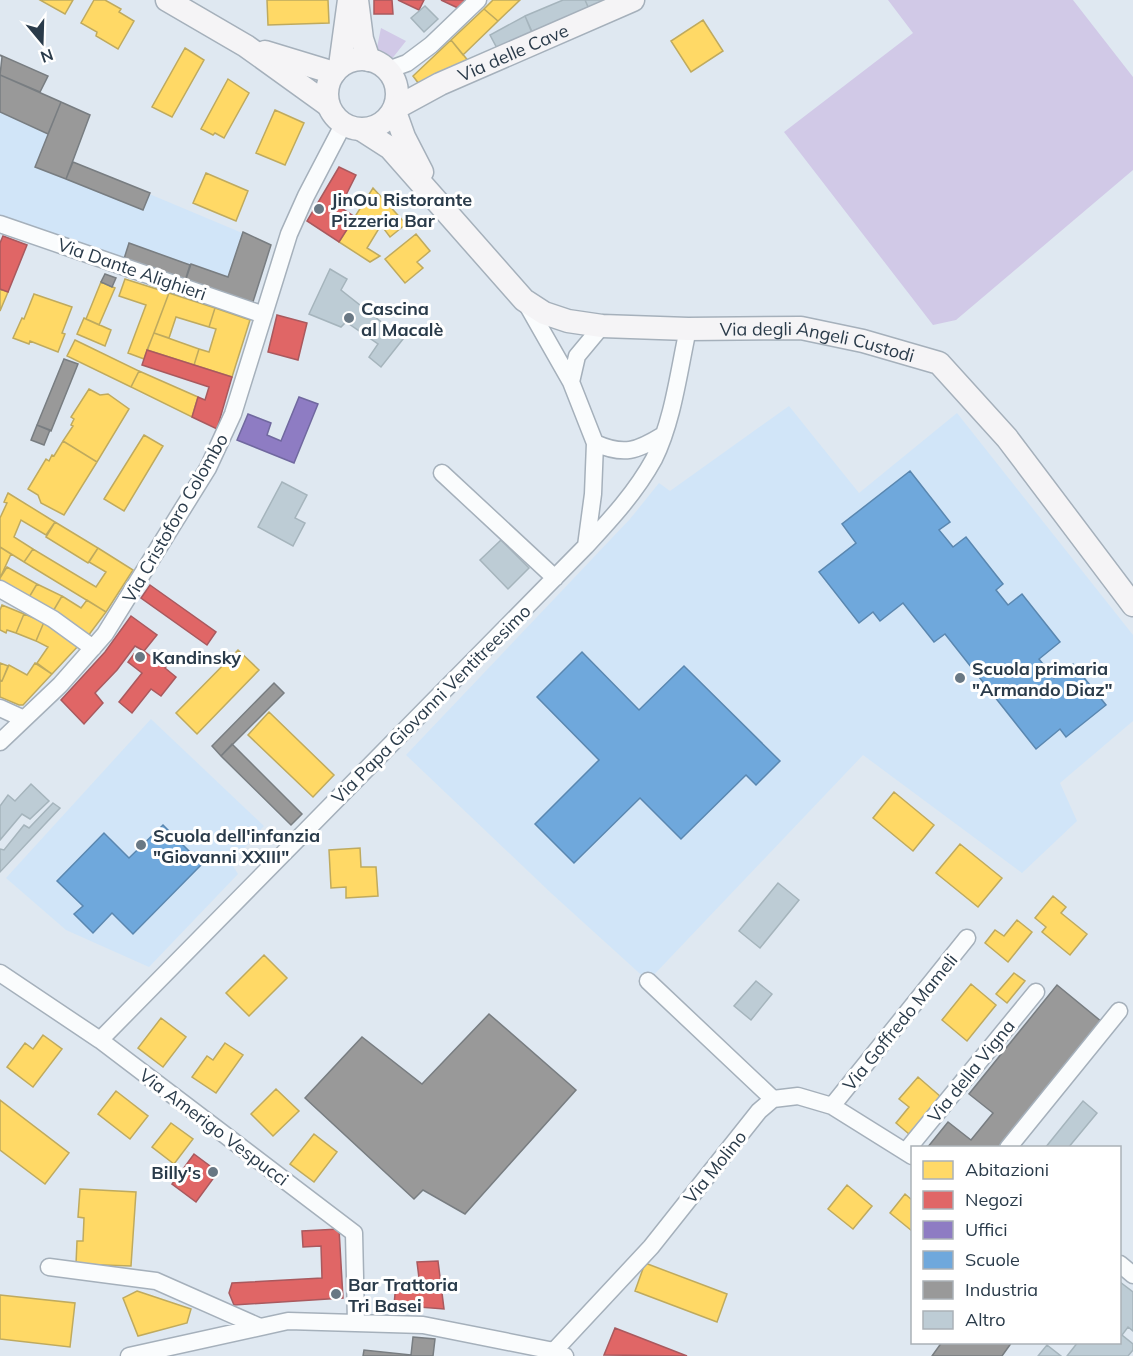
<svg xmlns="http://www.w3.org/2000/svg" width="1133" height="1356" font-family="Mulish,sans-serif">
<rect width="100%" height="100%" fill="#dfe8f1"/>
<!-- built -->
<path fill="#d1e5f8" d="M0 75 90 115 73 162 271 245 252 305 0 219Z
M789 406 859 493 957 413 1133 635V721L1060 783 1077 821 1022 873 863 755 648 981 551 893 406 755 630 519 659 483 670 491Z
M151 719 264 826 231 863 238 874 149 967 66 930 6 878Z"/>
<!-- green -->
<path fill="#d1c9e7" d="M888 0H1073L1133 77V170L956 320 933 325 784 132 913 33Z
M381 28 406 41 391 60 376 52Z"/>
<!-- homes -->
<path fill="#ffd966" stroke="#bfaa5e" stroke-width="1.5" d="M40 0H73L65 14Z
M94 0H105L121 9 119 12 134 21 118 49 96 36 97 32 81 23Z
M267 0H328L329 23 268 25Z
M493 0H520L498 21 484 9Z
M484 9 498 21 463 55 451 40Z
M703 20 723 51 691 72 671 41Z
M451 40 470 63 419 84 413 76Z
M185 48 204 60 172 117 152 107Z
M228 79 249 93 224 138 215 133 213 135 201 129Z
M275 110 304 123 285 165 256 153Z
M206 173 248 191 236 221 193 203Z
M373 188 406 224 390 237 381 225 367 248 380 256 370 262 339 242Z
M416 234 430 251 417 262 423 268 405 283 385 259Z
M125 279 169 293 144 359 128 353 146 305 119 296Z
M101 282 115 288 99 325 86 319Z
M0 289 8 292 0 311Z
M169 293 215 308 209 327 176 317 169 338 154 333Z
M34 294 72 307 62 333 65 334 58 352 30 341 29 344 13 338 22 318 24 319Z
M215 308 250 320 232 377 194 365 199 349 209 352 216 329 209 327Z
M84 318 111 330 105 346 77 334Z
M154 333 199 349 194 365 147 350Z
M75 340 139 371 131 387 67 356Z
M139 371 198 397 192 417 131 387Z
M89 389 100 395 108 394 129 409 97 462 63 441 73 426 71 425 74 419 71 417Z
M144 435 163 446 124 511 104 499Z
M63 441 97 462 64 515 41 503 38 495 28 489 46 459 49 461 52 455 54 456Z
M8 493 55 522 46 535 21 520 14 537 33 549 24 562 0 547V518L7 503 4 502Z
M55 522 98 548 88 563 46 537Z
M0 547 11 554 0 578Z
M98 548 133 570 106 612 24 562 33 549 96 587 106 572 89 562Z
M7 567 37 584 28 599 0 583V578Z
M37 584 62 596 52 613 28 599Z
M62 596 81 608 87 600 106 612 88 636 52 613Z
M2 605 24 614 16 633 7 630 6 633 0 630V610Z
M24 614 44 622 36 641 16 633Z
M44 622 80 644 52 674 37 663 48 647 36 641Z
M238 650 259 670 197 734 176 713Z
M0 663 8 666 2 681 0 680Z
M35 663 52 674 23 705H19L0 697V680L2 681 9 665 27 675Z
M269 712 334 775 313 797 248 735Z
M894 792 934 825 913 851 873 818Z
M960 844 1002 878 978 907 936 873Z
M360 848 361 867H376L378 896 346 898V887L331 888 329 850Z
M1053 896 1066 907 1061 913 1087 934 1070 955 1042 932 1046 927 1035 918Z
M1017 920 1032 932 1008 962 985 943 995 930 1004 936Z
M264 955 287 978 249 1016 226 993Z
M1014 973 1025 981 1007 1003 996 994Z
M971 984 996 1005 967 1041 942 1020Z
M161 1018 186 1037 163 1067 138 1048Z
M43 1035 62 1049 33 1087 7 1067 25 1043 33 1049Z
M225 1043 243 1055 216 1093 192 1077 207 1056 213 1060Z
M918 1077 941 1097 909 1134 896 1123 909 1107 899 1099Z
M276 1089 299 1111 273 1136 251 1114Z
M116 1091 148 1116 130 1139 98 1114Z
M0 1100 69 1153 45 1184 0 1150Z
M171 1123 193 1139 174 1164 152 1147Z
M314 1134 337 1152 314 1182 290 1164Z
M847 1185 872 1206 853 1229 828 1209Z
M80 1189 136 1192 131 1266 76 1264 77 1241H83L84 1218 78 1217Z
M905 1194 912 1200V1231L890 1213Z
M645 1263 727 1294 717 1322 635 1291Z
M137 1291 191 1309 187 1323 138 1336 123 1298Z
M0 1295 75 1303 70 1347 0 1339Z"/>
<!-- shops -->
<path fill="#e06666" stroke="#a9595e" stroke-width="1.5" d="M374 0H392L393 14H374Z
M398 0H424L419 10Z
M441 0H466L458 8Z
M339 167 356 175 340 207 355 217 339 242 307 221Z
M3 236 27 245 8 292 0 289V243Z
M277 315 307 323 298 360 268 352Z
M147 350 232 377 217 429 192 417 198 397 205 400 209 387 142 365Z
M150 585 216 632 207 645 141 598Z
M131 616 157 635 144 651 135 646 117 670 95 693 103 703 84 724 61 700 105 652Z
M144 651 157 661 163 653 172 660 165 668 176 677 161 696 151 689 132 713 119 702 142 673 128 662 134 654 138 658Z
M194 1154 218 1172 196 1202 172 1184Z
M339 1229 343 1298 234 1305 229 1293 232 1283 322 1278 321 1246 303 1247 302 1231Z
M438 1261 444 1309 394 1305 396 1283 420 1286 417 1262Z
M615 1328 687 1356 604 1355Z"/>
<!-- offices -->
<path fill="#8e7cc3" stroke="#70689f" stroke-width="1.5" d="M299 397 318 404 294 463 237 440 248 414 271 423 267 435 281 441Z"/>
<!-- schools -->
<path fill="#6fa8dc" stroke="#5a87b0" stroke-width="1.5" d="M910 471 950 522 939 530 953 547 966 537 1003 584 996 590 1008 605 1022 594 1060 642 1039 659 1054 678 1073 664 1106 705 1066 737 1060 729 1036 749 945 634 934 642 903 603 880 621 873 612 859 623 819 572 856 543 842 524Z
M582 652 639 710 684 666 780 761 756 785 746 775 681 839 640 798 574 863 535 824 599 760 537 697Z
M163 825 202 864 133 934 112 913 93 933 74 914 83 906 57 881 104 833 129 858Z"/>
<!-- industry -->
<path fill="#999" stroke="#787d81" stroke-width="1.5" d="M0 55 48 76 40 92 0 75 2 57Z
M0 75 61 102 48 134 0 112Z
M61 102 90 115 66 179 35 167Z
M73 162 150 193 143 210 66 179Z
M243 232 271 245 252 305 185 282 191 264 228 277Z
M129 243 190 265 184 284 123 262Z
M105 274 116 278 112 287 101 282Z
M64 359 78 364 51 431 37 425Z
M37 425 50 430 44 445 31 440Z
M274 683 284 693 221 756 212 746Z
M232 744 302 814 291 825 221 756Z
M1057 985 1102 1022 1000 1148H927L948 1122 971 1140 993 1113 969 1094Z
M489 1014 576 1090 465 1214 423 1190 414 1199 305 1098 362 1037 422 1084Z
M413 1337 435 1339 433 1356H363L364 1350 411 1355Z
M942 1342H1012L1002 1356H932Z"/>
<!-- building -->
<path fill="#bdccd5" stroke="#a5b4bc" stroke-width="1.5" d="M563 0H585L589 9 532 33 525 16Z
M585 0H609L589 9Z
M425 6 438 19 424 32 411 18Z
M525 16 533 34 498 50 490 35Z
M330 269 347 279 341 290 403 339 381 367 369 357 378 344 346 322 341 327 309 314Z
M282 482 307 495 295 518 305 523 293 546 258 527Z
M501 540 529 568 508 589 480 560Z
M31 784 49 801 30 819 22 814 0 840V806L8 795 15 801Z
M53 803 60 808 0 872V849L4 850 24 825 29 828Z
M778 883 799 900 760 948 739 931Z
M756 981 772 994 751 1020 734 1006Z
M1083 1101 1097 1113 1068 1148H1045Z
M1120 1282 1133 1292V1331L1128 1327 1122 1335 1133 1344V1350L1128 1356H1067L1078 1342H1120Z
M1047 1345 1061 1356H1038Z"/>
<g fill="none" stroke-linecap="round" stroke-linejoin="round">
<!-- street casing -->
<g stroke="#a5b0bb" stroke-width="19">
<path id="street" d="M388 70 407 63 431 45 478 0
M0 224 264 315
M526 303 571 382 595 443 593 494 586 546
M571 382 577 356 602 326
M595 443C624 456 637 451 663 435
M442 473 555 578
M0 589 53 619 93 648
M0 708 24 719
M0 742 60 685 105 634 208 468 233 414 289 234 306 196 343 125
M0 973 100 1040 354 1233 356 1322
M648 981 773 1099
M100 1040 586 546C611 519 636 492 654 459 673 421 679 370 688 329
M832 1106 967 938
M1008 1148 1119 1011
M906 1151 1036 992
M1120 1264 1133 1275
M49 1267 156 1281 260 1327
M554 1351 651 1247 759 1111 773 1099 798 1096 832 1106 912 1156
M129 1356 288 1321 423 1325 554 1351 565 1356"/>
</g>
<!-- secondary casing -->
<g stroke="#a5b0bb" stroke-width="25">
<g id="secondary">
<path d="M167 0 246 46 328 105"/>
<path d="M357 0 362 39 369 60"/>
<path d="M265 52 334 73"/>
<circle cx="362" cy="94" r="35"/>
<path d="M340 66 349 0"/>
<path id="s1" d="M362 130 390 148 524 300 544 313 568 321 602 326 688 329 801 328 863 341 939 363 1007 438 1133 605"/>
<path id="s2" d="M422 172 404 137 394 109 440 84 633 0"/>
</g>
</g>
<!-- street -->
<use href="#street" stroke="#fafcfd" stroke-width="16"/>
<!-- secondary -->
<use href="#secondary" stroke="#f5f4f6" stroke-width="22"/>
</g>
<!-- markers -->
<g fill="#697884" stroke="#fff" stroke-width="2">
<circle cx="319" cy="209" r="6"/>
<circle cx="349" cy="318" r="6"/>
<circle cx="140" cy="657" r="6"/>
<circle cx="960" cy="678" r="6"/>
<circle cx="141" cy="845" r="6"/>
<circle cx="213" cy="1172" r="6"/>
<circle cx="336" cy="1294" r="6"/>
</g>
<g text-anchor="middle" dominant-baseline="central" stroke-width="6" stroke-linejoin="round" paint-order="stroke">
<!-- street labels -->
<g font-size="18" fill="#2a3b4a" stroke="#fff">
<text stroke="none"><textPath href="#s2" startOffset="201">Via delle Cave</textPath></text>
<text transform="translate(132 269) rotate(19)">Via Dante Alighieri</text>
<text stroke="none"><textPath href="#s1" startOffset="536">Via degli Angeli Custodi</textPath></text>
<text transform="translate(175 518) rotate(-60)">Via Cristoforo Colombo</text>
<text transform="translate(431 704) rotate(-45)">Via Papa Giovanni Ventitreesimo</text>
<text transform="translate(900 1022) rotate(-51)">Via Goffredo Mameli</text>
<text transform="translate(971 1071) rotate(-51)">Via della Vigna</text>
<text transform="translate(214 1127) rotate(37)">Via Amerigo Vespucci</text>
<text transform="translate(715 1167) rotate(-51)">Via Molino</text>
</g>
<!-- poi labels -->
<g font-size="18" font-weight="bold" fill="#2a3b4a" stroke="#fff" text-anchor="start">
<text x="331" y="199">JinOu Ristorante<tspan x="331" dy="21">Pizzeria Bar</tspan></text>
<text x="361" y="308">Cascina<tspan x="361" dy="21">al Macalè</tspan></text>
<text x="152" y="657">Kandinsky</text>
<text x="972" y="668">Scuola primaria<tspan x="972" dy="21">"Armando Diaz"</tspan></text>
<text x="153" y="835">Scuola dell'infanzia<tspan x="153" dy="21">"Giovanni XXIII"</tspan></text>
<text x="201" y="1172" text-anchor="end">Billy's</text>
<text x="348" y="1284">Bar Trattoria<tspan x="348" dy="21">Tri Basei</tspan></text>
</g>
</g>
<!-- legend -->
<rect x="911" y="1146" width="210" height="198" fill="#ffffff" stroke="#aab1b7" stroke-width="1.5"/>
<rect x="923" y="1161" width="30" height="18" fill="#ffd966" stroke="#aab1b7" stroke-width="1.5"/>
<text x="965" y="1176" font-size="18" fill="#2a3b4a">Abitazioni</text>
<rect x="923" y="1191" width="30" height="18" fill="#e06666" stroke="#aab1b7" stroke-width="1.5"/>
<text x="965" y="1206" font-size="18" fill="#2a3b4a">Negozi</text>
<rect x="923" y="1221" width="30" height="18" fill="#8e7cc3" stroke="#aab1b7" stroke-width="1.5"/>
<text x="965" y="1236" font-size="18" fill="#2a3b4a">Uffici</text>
<rect x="923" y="1251" width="30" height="18" fill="#6fa8dc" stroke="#aab1b7" stroke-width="1.5"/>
<text x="965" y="1266" font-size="18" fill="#2a3b4a">Scuole</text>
<rect x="923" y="1281" width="30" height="18" fill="#999999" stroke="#aab1b7" stroke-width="1.5"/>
<text x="965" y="1296" font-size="18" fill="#2a3b4a">Industria</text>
<rect x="923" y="1311" width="30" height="18" fill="#bdccd5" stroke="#aab1b7" stroke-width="1.5"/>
<text x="965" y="1326" font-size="18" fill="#2a3b4a">Altro</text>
<!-- north arrow -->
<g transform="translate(42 42) rotate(161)" stroke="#ffffff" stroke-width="4.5" paint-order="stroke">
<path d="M0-4.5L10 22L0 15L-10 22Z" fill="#2a3b4a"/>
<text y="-9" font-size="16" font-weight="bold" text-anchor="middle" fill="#2a3b4a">N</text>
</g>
</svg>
